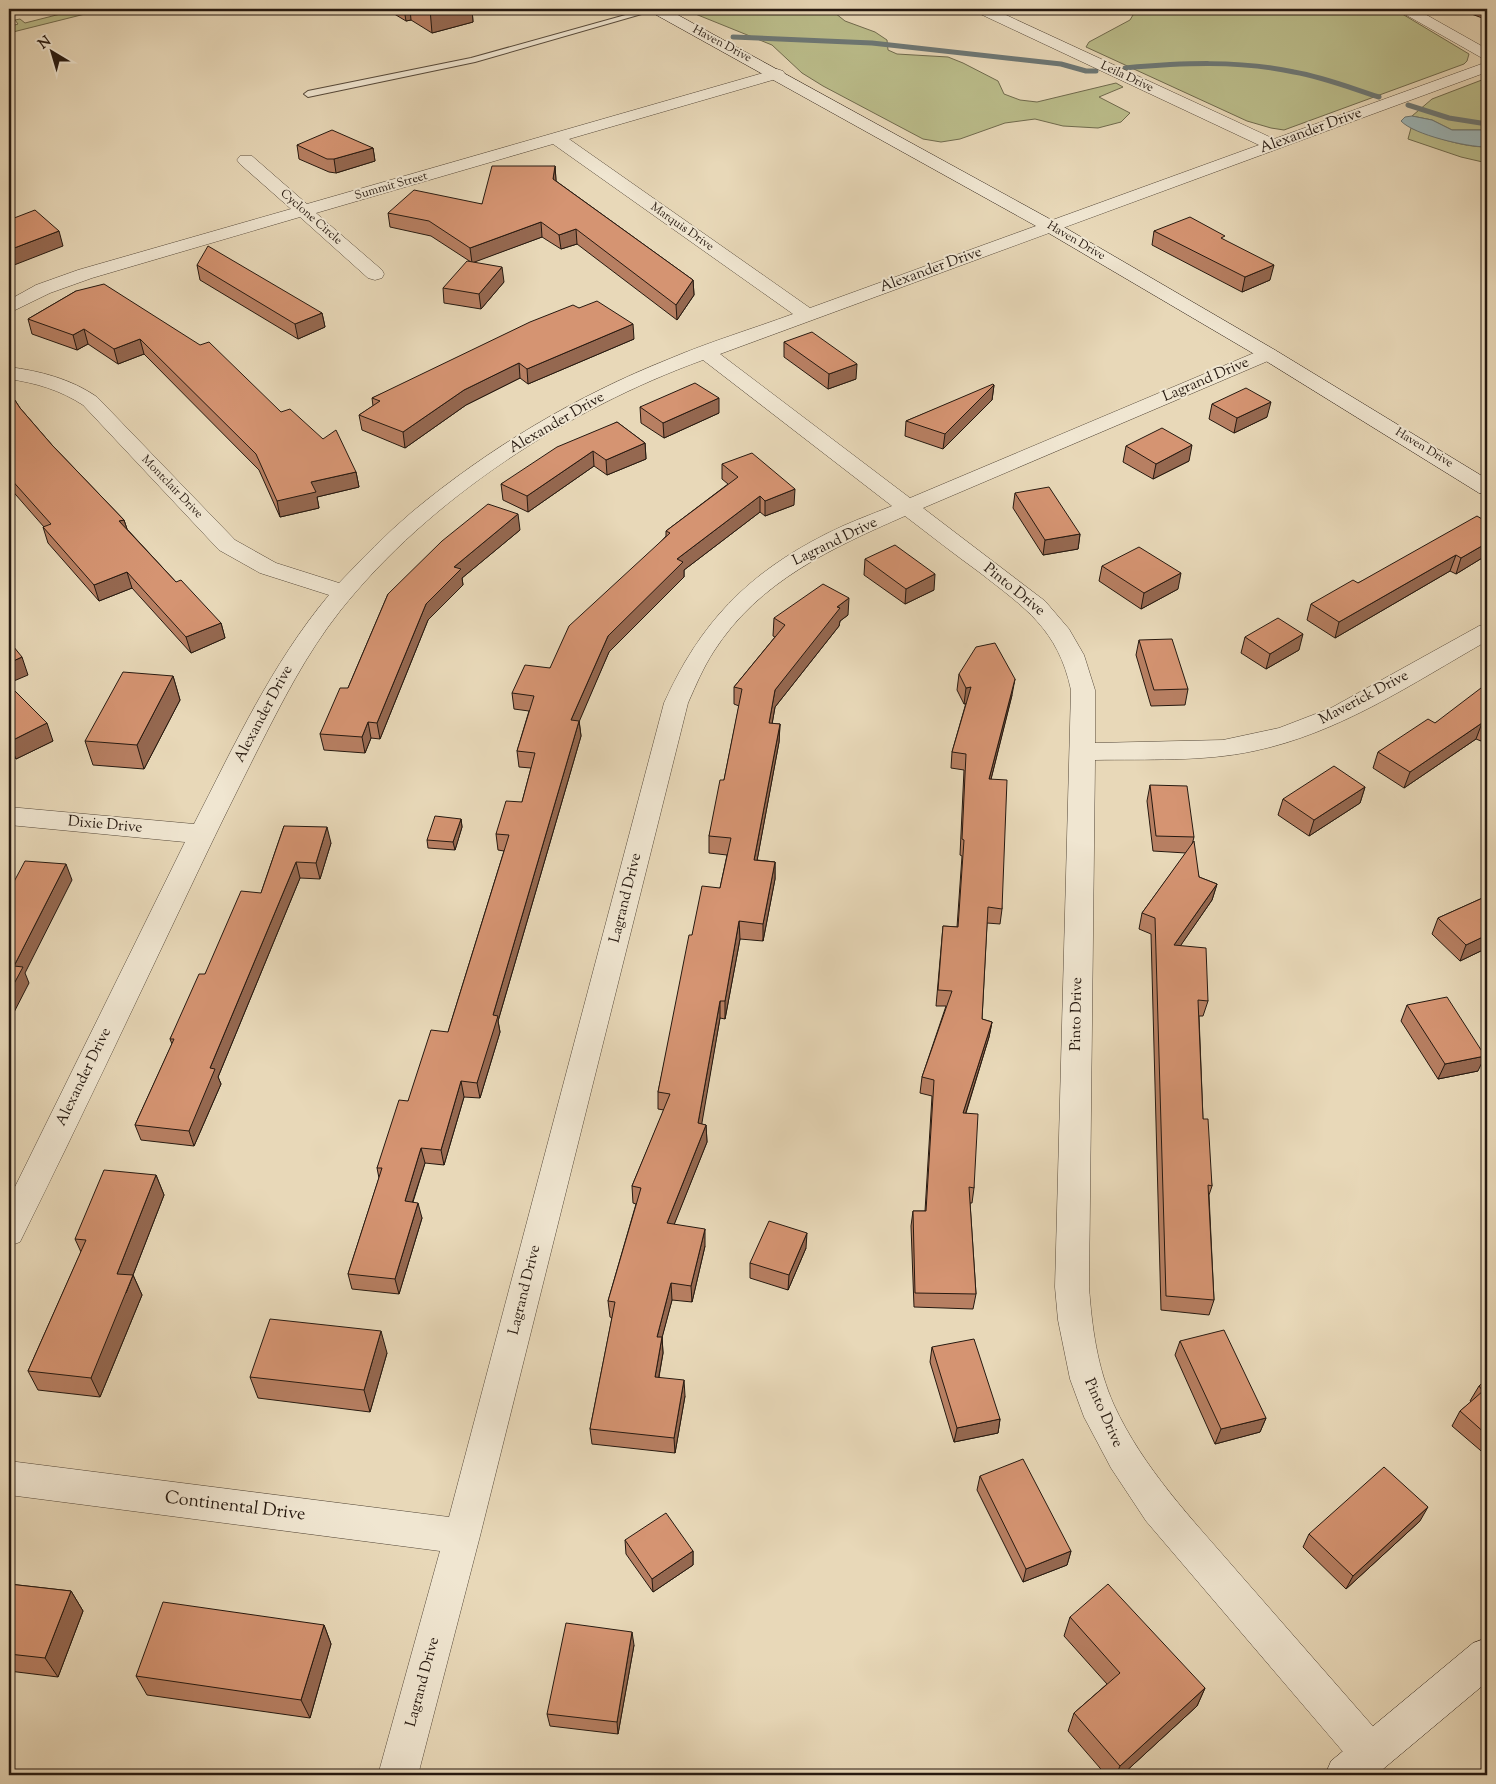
<svg xmlns="http://www.w3.org/2000/svg" width="1496" height="1784" font-family="'Sorts Mill Goudy',serif">
<rect width="100%" height="100%" fill="#e8d8b8"/>
<filter id="stains"><feTurbulence type="fractalNoise" baseFrequency=".004" numOctaves="4"/><feColorMatrix values="0 0 0 0 .2 0 0 0 0 .09 0 0 0 0 .02 0 0 0 .5 -.17"/></filter>
<radialGradient id="worn" r=".72"><stop offset=".6" stop-color="#630" stop-opacity="0"/><stop offset="1" stop-color="#630" stop-opacity=".3"/></radialGradient>
<!-- green -->
<path fill="#bbbd8b" stroke="#706b4e" d="M80 9H105L9 33V27L18 24 15 20 20 19 25 23Z
M683 9H830L845 21 875 32 887 40 888 50 897 54 948 57 963 63 998 81 1004 94 1020 100 1037 102 1116 83 1123 87 1099 97 1130 113 1121 122 1098 128 1063 126 1035 119 1005 123 960 139 941 142 923 139 823 86 802 73 772 45Z
M1140 9H1394L1469 54 1467 61 1464 64 1284 130 1271 128 1247 121 1086 47 1089 42 1130 20 1136 10Z
M1487 78V130H1452L1432 120 1412 116 1432 99Z
M1411 128C1435 137 1461 147 1487 147V163L1461 157 1408 139Z"/>
<!-- water -->
<path fill="#9cb7ba" stroke="#6d7876" d="M1412 116 1432 120 1452 130H1487V147C1467 147 1414 135 1401 121L1405 117Z"/>
<g fill="none" stroke-linecap="round" stroke-linejoin="round">
<!-- stream -->
<path stroke="#6d7876" stroke-width="5" d="M733 37 872 43 1061 64 1086 71H1096
M1125 68C1181 63 1238 60 1294 72 1323 77 1351 88 1379 97
M1408 105 1449 118 1487 124"/>
<!-- lane casing -->
<g stroke="#56493a" stroke-width="2">
<path id="lane" d="M469 9H507L485 14Z
M647 9H659L475 62 308 97 304 94 308 91 471 58Z"/>
</g>
<!-- street casing -->
<g stroke="#56493a" stroke-width="1">
<path id="street" d="M974 9H993L1274 139 1487 62V72L720 354 910 498 1261 350 1268 348 1275 350 1278 354 1275 358 923 508 1045 601 1069 629 1084 655 1095 690V743L1223 740 1279 728 1331 708 1479 626 1487 624V641C1413 683 1340 733 1254 751 1203 762 1147 759 1095 760L1089 1287C1092 1327 1097 1367 1114 1405 1143 1468 1192 1519 1237 1571 1286 1627 1335 1683 1384 1739L1390 1753 1384 1767 1370 1773 1356 1767 1146 1521 1111 1468 1084 1417 1070 1379 1058 1320 1055 1287 1071 690C1058 629 1025 608 979 572 954 554 930 535 905 516 832 548 759 581 714 651 703 668 696 685 688 703L480 1536 418 1775H378L440 1551 9 1495V1461L449 1517 664 703C700 623 747 574 826 534 847 523 870 515 892 506L703 360C568 409 430 498 340 611 306 654 282 702 257 751 238 789 219 827 201 865 141 991 82 1117 20 1242L9 1246V1199L185 842 9 825V807L194 824C234 746 272 663 329 595L260 573 219 550 83 405C60 390 36 383 9 379V367C40 371 71 379 97 397L235 540 276 563 339 583C362 559 386 534 412 512 489 448 576 396 669 359 709 342 752 329 793 314L553 144 316 213 382 270 384 274 382 278 375 280 368 278 300 217 92 278 50 293 9 313V300L36 285 78 270 291 209 240 164 237 160 240 156H252L307 204 777 69 783 71 785 74 783 77 569 139 810 308 1259 145 976 12Z
M1399 9H1416L1487 49V60L1482 58 1401 12Z"/>
</g>
<!-- secondary casing -->
<g stroke="#261910" stroke-width="1">
<path id="secondary" d="M649 9H667L1057 223 1275 350 1487 479V494L1479 493 1261 358 1045 231 651 12Z
M1487 1638V1682L1376 1775H1325L1331 1761 1473 1643Z"/>
</g>
<!-- lane -->
<use href="#lane" fill="#f0e6d1" fill-rule="evenodd"/>
<!-- street -->
<use href="#street" fill="#f0e6d1" fill-rule="evenodd"/>
<!-- secondary -->
<use href="#secondary" fill="#f0e6d1" fill-rule="evenodd"/>
</g>
<!-- wall -->
<path fill="#b77f62" stroke="#261910" d="M386 9H472L473 22 432 33 411 20 406 21Z
M1458 9H1487V18L1485 19Z
M297 145 373 148 375 161 336 173 329 172 299 159Z
M555 166 556 181 693 280 694 295 677 320 577 244 561 249 542 237 473 262 504 282 481 309 444 303 443 288 471 262 431 236 390 227 388 213 482 204Z
M1154 231 1224 240 1270 280 1242 292 1152 245Z
M197 265 322 313 325 327 298 339 200 280Z
M76 291 281 412 356 472 359 487 317 497 319 508 280 517 259 470 144 354 118 364 88 344 77 350 32 334 28 319Z
M579 308 634 339 528 384 520 378 466 405 405 448 362 430 359 415 373 406 372 398Z
M784 342 856 379 828 389 784 357Z
M994 385 992 400 943 449 905 436 906 421Z
M9 391 20 408 52 445 124 520 127 529 176 582 221 623 225 638 191 653 132 588 99 601 48 543 43 527H44L9 487Z
M1212 404 1267 417 1234 433 1209 419Z
M640 407 719 413 664 438 641 423Z
M617 422 645 443 646 459 607 475 594 466 528 512 503 500 501 484Z
M1126 446 1189 461 1153 479 1123 462Z
M722 464 794 505 765 516 760 512 684 570V577L609 652 579 720 581 736 498 1021 500 1032 480 1098 464 1097 444 1165 425 1163 413 1202 422 1218 399 1294 352 1289 348 1274 379 1178 377 1168 408 1101 448 1032 504 851 498 850 496 834 522 802 531 768 519 767 517 751 529 711 514 709 512 693 550 668 666 536V531L728 484 722 479Z
M1015 493 1080 534 1078 549 1043 555 1013 508Z
M1487 522V555L1456 574 1450 571 1335 638 1307 620 1311 604 1358 583Z
M520 530 462 578 463 585 428 620 380 739 371 738 365 753 324 750 320 734 348 688 388 594Z
M865 559 934 590 905 604 864 575Z
M1102 566 1178 589 1141 609 1099 581Z
M848 615 840 621 839 626 775 707 772 724H780L779 742 757 860 775 862V879L763 941 740 939 725 1019 720 1018 701 1124 706 1125 707 1142 674 1224 705 1246 692 1302 672 1300 662 1337 663 1353 659 1377 685 1396 675 1453 592 1444 590 1429 612 1318 610 1317 608 1301 636 1204 633 1203 632 1186 664 1110 658 1109V1092L692 935 720 888 727 855 709 853V836L724 780 739 706 734 704V687L775 637 773 636 774 618Z
M1245 637 1299 650 1266 669 1241 653Z
M1139 640 1188 689 1185 705 1151 706 1136 655Z
M959 674 1012 695 991 779 1002 909 1000 924 987 923 982 1019 992 1022 989 1037 966 1113 974 1188 972 1203H970L976 1294 973 1309 914 1307 911 1226 913 1211H925L932 1096 920 1093 922 1077 946 1006H936L943 926 957 927 962 856 960 855 964 770 951 768 952 752 966 703 964 704 957 690Z
M173 676 180 700 144 769 93 765 85 741Z
M9 685 53 741 16 759 9 752Z
M1487 691V736L1481 741 1476 739 1404 788 1373 768 1378 752 1435 723Z
M1150 785 1194 837 1192 845 1199 877 1217 884 1212 900 1180 946 1208 1001 1203 1016H1199L1203 1119 1212 1186 1209 1195 1214 1300 1209 1315 1161 1310 1151 934 1139 929 1142 913 1186 853 1153 851 1147 801Z
M1365 787 1360 803 1309 836 1278 815 1283 799Z
M461 819 462 827 455 850 428 848 427 840Z
M284 826 331 843 320 879 300 878 218 1077 221 1084 194 1146 141 1140 135 1125 172 1044 170 1039 205 974 261 893Z
M1487 896V948L1460 961 1432 934 1438 918Z
M1407 1005 1478 1071 1438 1079 1401 1021Z
M156 1175 164 1195 133 1275 142 1295 100 1397 38 1390 28 1371 81 1252 75 1239Z
M806 1248 788 1290 750 1278V1263Z
M1180 1341 1266 1418 1260 1432 1215 1444 1175 1355Z
M932 1347 1000 1419 998 1433 954 1442 930 1362Z
M387 1353 370 1412 258 1398 250 1377Z
M1487 1379V1456L1452 1426 1460 1411 1471 1402 1470 1401 1479 1386Z
M980 1476 1071 1551 1067 1565 1023 1582 977 1490Z
M1420 1521 1346 1589 1303 1547 1309 1534Z
M625 1540 693 1551V1565L653 1592 626 1554Z
M9 1584 71 1591 83 1611 58 1677 9 1671Z
M1070 1617 1205 1688 1197 1706 1122 1775H1106L1068 1731 1074 1713 1107 1684 1064 1636Z
M324 1625 331 1644 310 1718 147 1695 136 1676Z
M634 1645 618 1734 550 1726 547 1714Z"/>
<!-- shaded-wall -->
<path fill="#956850" stroke="#261910" d="M404 9H410L411 20 406 21Z
M430 9H472L473 22 432 33Z
M1487 11V18L1485 19Z
M373 148 375 161 336 173 334 159Z
M555 166 556 180 554 193 553 179Z
M541 222 542 237 472 263 470 248Z
M576 229 577 244 561 249 559 235Z
M59 231 63 246 9 267V250Z
M1274 265 1270 280 1242 292 1245 277Z
M502 267 504 282 481 309 479 294Z
M693 280 694 295 677 320 676 305Z
M322 313 325 327 298 339 295 324Z
M633 324 634 339 528 384 527 369Z
M84 329 88 344 77 350 73 335Z
M140 339 144 354 118 364 114 349Z
M519 363 520 378 466 405 405 448 403 432 464 390Z
M857 364 856 379 828 389 829 374Z
M994 385 992 400 943 449 945 434Z
M719 398V413L664 438 663 423Z
M1271 402 1267 417 1234 433 1237 418Z
M645 443 646 459 607 475 606 460Z
M1192 445 1189 461 1153 479 1156 464Z
M593 451 594 466 528 512 527 496Z
M356 472 359 487 317 497 319 508 280 517 277 501 311 482Z
M795 489 794 505 765 516V501Z
M760 496V512L684 570V577L609 652 573 736 571 720 608 636 677 559Z
M518 514 520 530 462 578 463 585 428 620 380 739 377 723 426 604 454 567Z
M124 520 129 535 119 521Z
M1080 534 1078 549 1043 555 1045 540Z
M1487 543V555L1456 574 1461 558Z
M1456 555 1450 571 1335 638 1339 622Z
M127 572 132 588 99 601 94 585Z
M1181 573 1178 589 1141 609 1144 593Z
M935 574 934 590 905 604 906 589Z
M849 598 848 615 840 621 839 626 775 707 769 741V723L775 690 837 607Z
M221 623 225 638 191 653 186 637Z
M1303 634 1299 650 1266 669 1270 654Z
M22 657 28 675 9 683V663Z
M173 676 180 700 144 769 137 745Z
M1015 679 1012 695 987 795 989 779Z
M971 687 969 703 964 704 966 688Z
M579 721 581 736 498 1021 500 1032 480 1098 477 1083 493 1015Z
M368 722 371 738 365 753 362 737Z
M47 723 53 741 16 759 9 742Z
M1482 723 1476 739 1404 788 1410 772Z
M780 724 779 742 754 877V860Z
M1487 725V736L1481 741Z
M1365 787 1360 803 1309 836 1314 820Z
M461 819 462 827 455 850 453 842Z
M327 827 331 843 320 879 316 863Z
M296 862 300 878 218 1077 221 1084 194 1146 189 1131 210 1068Z
M775 862V879L763 941V924Z
M66 864 72 880 25 973 29 983 9 1022V993L14 966Z
M1217 884 1212 900 1170 961 1174 945Z
M739 921 740 939 725 1019V1001Z
M1487 935V948L1460 961 1466 945Z
M720 1001V1018L699 1140 698 1123Z
M992 1022 989 1037 961 1128 963 1113Z
M1485 1056 1478 1071 1438 1079 1445 1064Z
M461 1081 464 1097 444 1165 441 1150Z
M706 1125 707 1142 668 1240 667 1223Z
M421 1148 425 1163 408 1216 405 1201Z
M156 1175 164 1195 126 1293 133 1275 142 1295 100 1397 91 1378 117 1274Z
M418 1203 422 1218 399 1294 395 1279Z
M705 1229V1246L692 1302 691 1286Z
M807 1233 806 1248 788 1290 789 1275Z
M671 1283 672 1300 658 1353 657 1337Z
M381 1331 387 1353 370 1412 364 1390Z
M662 1337 663 1353 656 1392 655 1377Z
M684 1380 685 1396 675 1453 674 1438Z
M1266 1418 1260 1432 1215 1444 1221 1429Z
M1000 1419 998 1433 954 1442 957 1428Z
M1428 1507 1420 1521 1346 1589 1353 1576Z
M693 1551V1565L653 1592 652 1579Z
M1071 1551 1067 1565 1023 1582 1026 1569Z
M71 1591 83 1611 58 1677 45 1658Z
M324 1625 331 1644 310 1718 301 1700Z
M632 1632 634 1645 618 1734 617 1722Z
M1205 1688 1197 1706 1122 1775H1116L1120 1766Z"/>
<!-- building -->
<path fill="#d59472" stroke="#261910" d="M332 130 373 148 334 159H327L297 145Z
M492 166H555L553 179 693 280 676 305 576 229 559 235 541 222 470 248 429 221 388 213 414 190 482 204Z
M35 210 59 231 9 250V220Z
M1190 217 1225 236 1221 238 1274 265 1245 277 1154 231Z
M208 246 322 313 295 324 197 265Z
M467 261 502 267 479 294 443 288Z
M104 284 200 345 209 342 281 412 290 409 323 439 336 430 356 472 311 482 316 492 277 501 256 454 140 339 114 349 84 329 73 335 28 319 76 291Z
M597 301 633 324 527 369 519 363 464 390 403 432 359 415 380 401 372 398 530 322 573 305 579 308Z
M812 332 857 364 829 374 784 342Z
M695 383 719 398 663 423 640 407Z
M993 384 994 385 945 434 906 421Z
M1246 388 1271 402 1237 418 1212 404Z
M9 391 20 408 52 445 124 520 119 521 176 582 181 580 221 623 186 637 127 572 94 585 43 527 51 524 9 477Z
M617 422 645 443 606 460 593 451 527 496 501 484 557 447Z
M1162 428 1192 445 1156 464 1126 446Z
M752 453 795 489 765 501 760 496 677 559 683 562 608 636 571 720 579 721 493 1015 498 1016 477 1083 461 1081 441 1150 421 1148 405 1201 418 1203 395 1279 348 1274 382 1168H377L399 1100 408 1101 431 1030 448 1032 509 835 496 834 506 801 522 802 535 753 517 751 534 696 512 693 525 665 550 668 569 626 670 533 666 531 738 477 722 464Z
M1049 487 1080 534 1045 540 1015 493Z
M488 504 518 514 454 567 461 569 426 604 377 723 368 722 362 737 320 734 340 688H348L388 594 442 541Z
M1477 516 1487 522V543L1461 558 1456 555 1339 622 1311 604 1353 580 1358 583Z
M895 545 935 574 906 589 865 559Z
M1139 547 1181 573 1144 593 1102 566Z
M823 584 849 598 837 607 840 608 775 690 769 723 780 724 754 860 775 862 763 924 739 921 725 1001H720L698 1123 706 1125 667 1223 705 1229 691 1286 671 1283 657 1337H662L655 1377 684 1380 674 1438 590 1429 615 1302 608 1301 641 1188 632 1186 670 1094 658 1092 689 935H692L702 886 720 888 731 838 709 836 720 780H724L742 689 734 687 785 625 774 618Z
M1278 618 1303 634 1270 654 1245 637Z
M1172 639 1188 689 1154 690 1139 640Z
M9 641 22 657 9 663Z
M995 643 1015 679 989 779 1007 780 1002 909 988 907 982 1019 992 1022 963 1113 978 1114 974 1188 969 1187 976 1294 915 1293 913 1211H926L934 1080 922 1077 952 991 938 990 943 926 958 927 964 840 962 839 966 754 952 752 971 687 966 688 959 674 976 647Z
M123 672 173 676 137 745 85 741Z
M9 685 47 723 9 742Z
M1481 688 1487 691V725L1482 723 1410 772 1378 752 1428 719 1435 723Z
M1334 766 1365 787 1314 820 1283 799Z
M1150 785 1187 786 1194 837 1156 836Z
M435 816 461 819 453 842 427 840Z
M284 826 327 827 316 863 296 862 210 1068 215 1069 189 1131 135 1125 174 1039H170L199 974H205L241 891 261 893Z
M1194 841 1199 877 1217 884 1174 945 1206 948 1208 1001 1198 1000 1203 1119H1208L1212 1186 1208 1185 1214 1300 1166 1296 1155 918 1142 913Z
M25 861 66 864 14 966 23 967 9 993V891Z
M1487 896V935L1466 945 1438 918Z
M1447 997 1485 1056 1445 1064 1407 1005Z
M104 1170 156 1175 117 1274 133 1275 91 1378 28 1371 86 1240 75 1239Z
M769 1221 807 1233 789 1275 750 1263Z
M270 1319 381 1331 364 1390 250 1377Z
M1224 1330 1266 1418 1221 1429 1180 1341Z
M974 1339 1000 1419 957 1428 932 1347Z
M1487 1379V1435L1460 1411 1483 1391 1479 1386Z
M1023 1459 1071 1551 1026 1569 980 1476Z
M1384 1467 1428 1507 1353 1576 1309 1534Z
M666 1513 693 1551 652 1579 625 1540Z
M9 1584 71 1591 45 1658 9 1654Z
M1108 1584 1205 1688 1120 1766 1074 1713 1120 1673 1070 1617Z
M163 1602 324 1625 301 1700 136 1676Z
M566 1623 632 1632 617 1722 547 1714Z"/>
<g text-anchor="middle" dominant-baseline="central" stroke-width="4" stroke-linejoin="round" paint-order="stroke">
<!-- far-street labels -->
<g font-size="12" fill="#261910" stroke="#f0e6d1">
<text transform="translate(722 44) rotate(28)">Haven Drive</text>
<text transform="translate(1127 77) rotate(25)">Leila Drive</text>
<text transform="translate(391 186) rotate(-16)">Summit Street</text>
<text transform="translate(311 217) rotate(41)">Cyclone Circle</text>
<text transform="translate(682 227) rotate(35)">Marquis Drive</text>
<text transform="translate(1076 241) rotate(30)">Haven Drive</text>
<text transform="translate(1424 448) rotate(31)">Haven Drive</text>
<text transform="translate(172 487) rotate(46)">Montclair Drive</text>
</g>
<!-- street labels -->
<g font-size="15" fill="#261910" stroke="#f0e6d1">
<text transform="translate(1311 131) rotate(-20)">Alexander Drive</text>
<text transform="translate(931 270) rotate(-20)">Alexander Drive</text>
<text transform="translate(1206 380) rotate(-23)">Lagrand Drive</text>
<text transform="translate(557 423) rotate(-30)">Alexander Drive</text>
<text transform="translate(835 542) rotate(-26)">Lagrand Drive</text>
<text transform="translate(1014 590) rotate(39)">Pinto Drive</text>
<text transform="translate(1364 698) rotate(-28)">Maverick Drive</text>
<text transform="translate(264 714) rotate(-62)">Alexander Drive</text>
<text transform="translate(105 825) rotate(5)">Dixie Drive</text>
<text transform="translate(626 898) rotate(-76)">Lagrand Drive</text>
<text transform="translate(1077 1014) rotate(-89)">Pinto Drive</text>
<text transform="translate(84 1077) rotate(-64)">Alexander Drive</text>
<text transform="translate(525 1290) rotate(-76)">Lagrand Drive</text>
<text transform="translate(1103 1413) rotate(66)">Pinto Drive</text>
<text transform="translate(423 1682) rotate(-75)">Lagrand Drive</text>
</g>
<!-- near-street labels -->
<g font-size="18" fill="#261910" stroke="#f0e6d1">
<text transform="translate(235 1507) rotate(7)">Continental Drive</text>
</g>
</g>
<!-- margin -->
<rect width="1496" height="1784" fill="none" stroke="#e8d8b8" stroke-width="30"/>
<rect x="10" y="10" width="1476" height="1764" fill="none" stroke="#261910" stroke-width="2.5"/>
<rect x="15" y="15" width="1466" height="1754" fill="none" stroke="#261910"/>
<!-- north arrow -->
<g transform="translate(52 52) rotate(322)" stroke="#f0e6d1" stroke-width="4" paint-order="stroke">
<path d="M0-4L9 19L0 12L-9 19Z" fill="#261910"/>
<text y="-8" font-size="14" font-weight="bold" text-anchor="middle" fill="#261910">N</text>
</g>
<rect width="100%" height="100%" filter="url(#stains)"/>
<rect width="100%" height="100%" fill="url(#worn)"/>
</svg>
